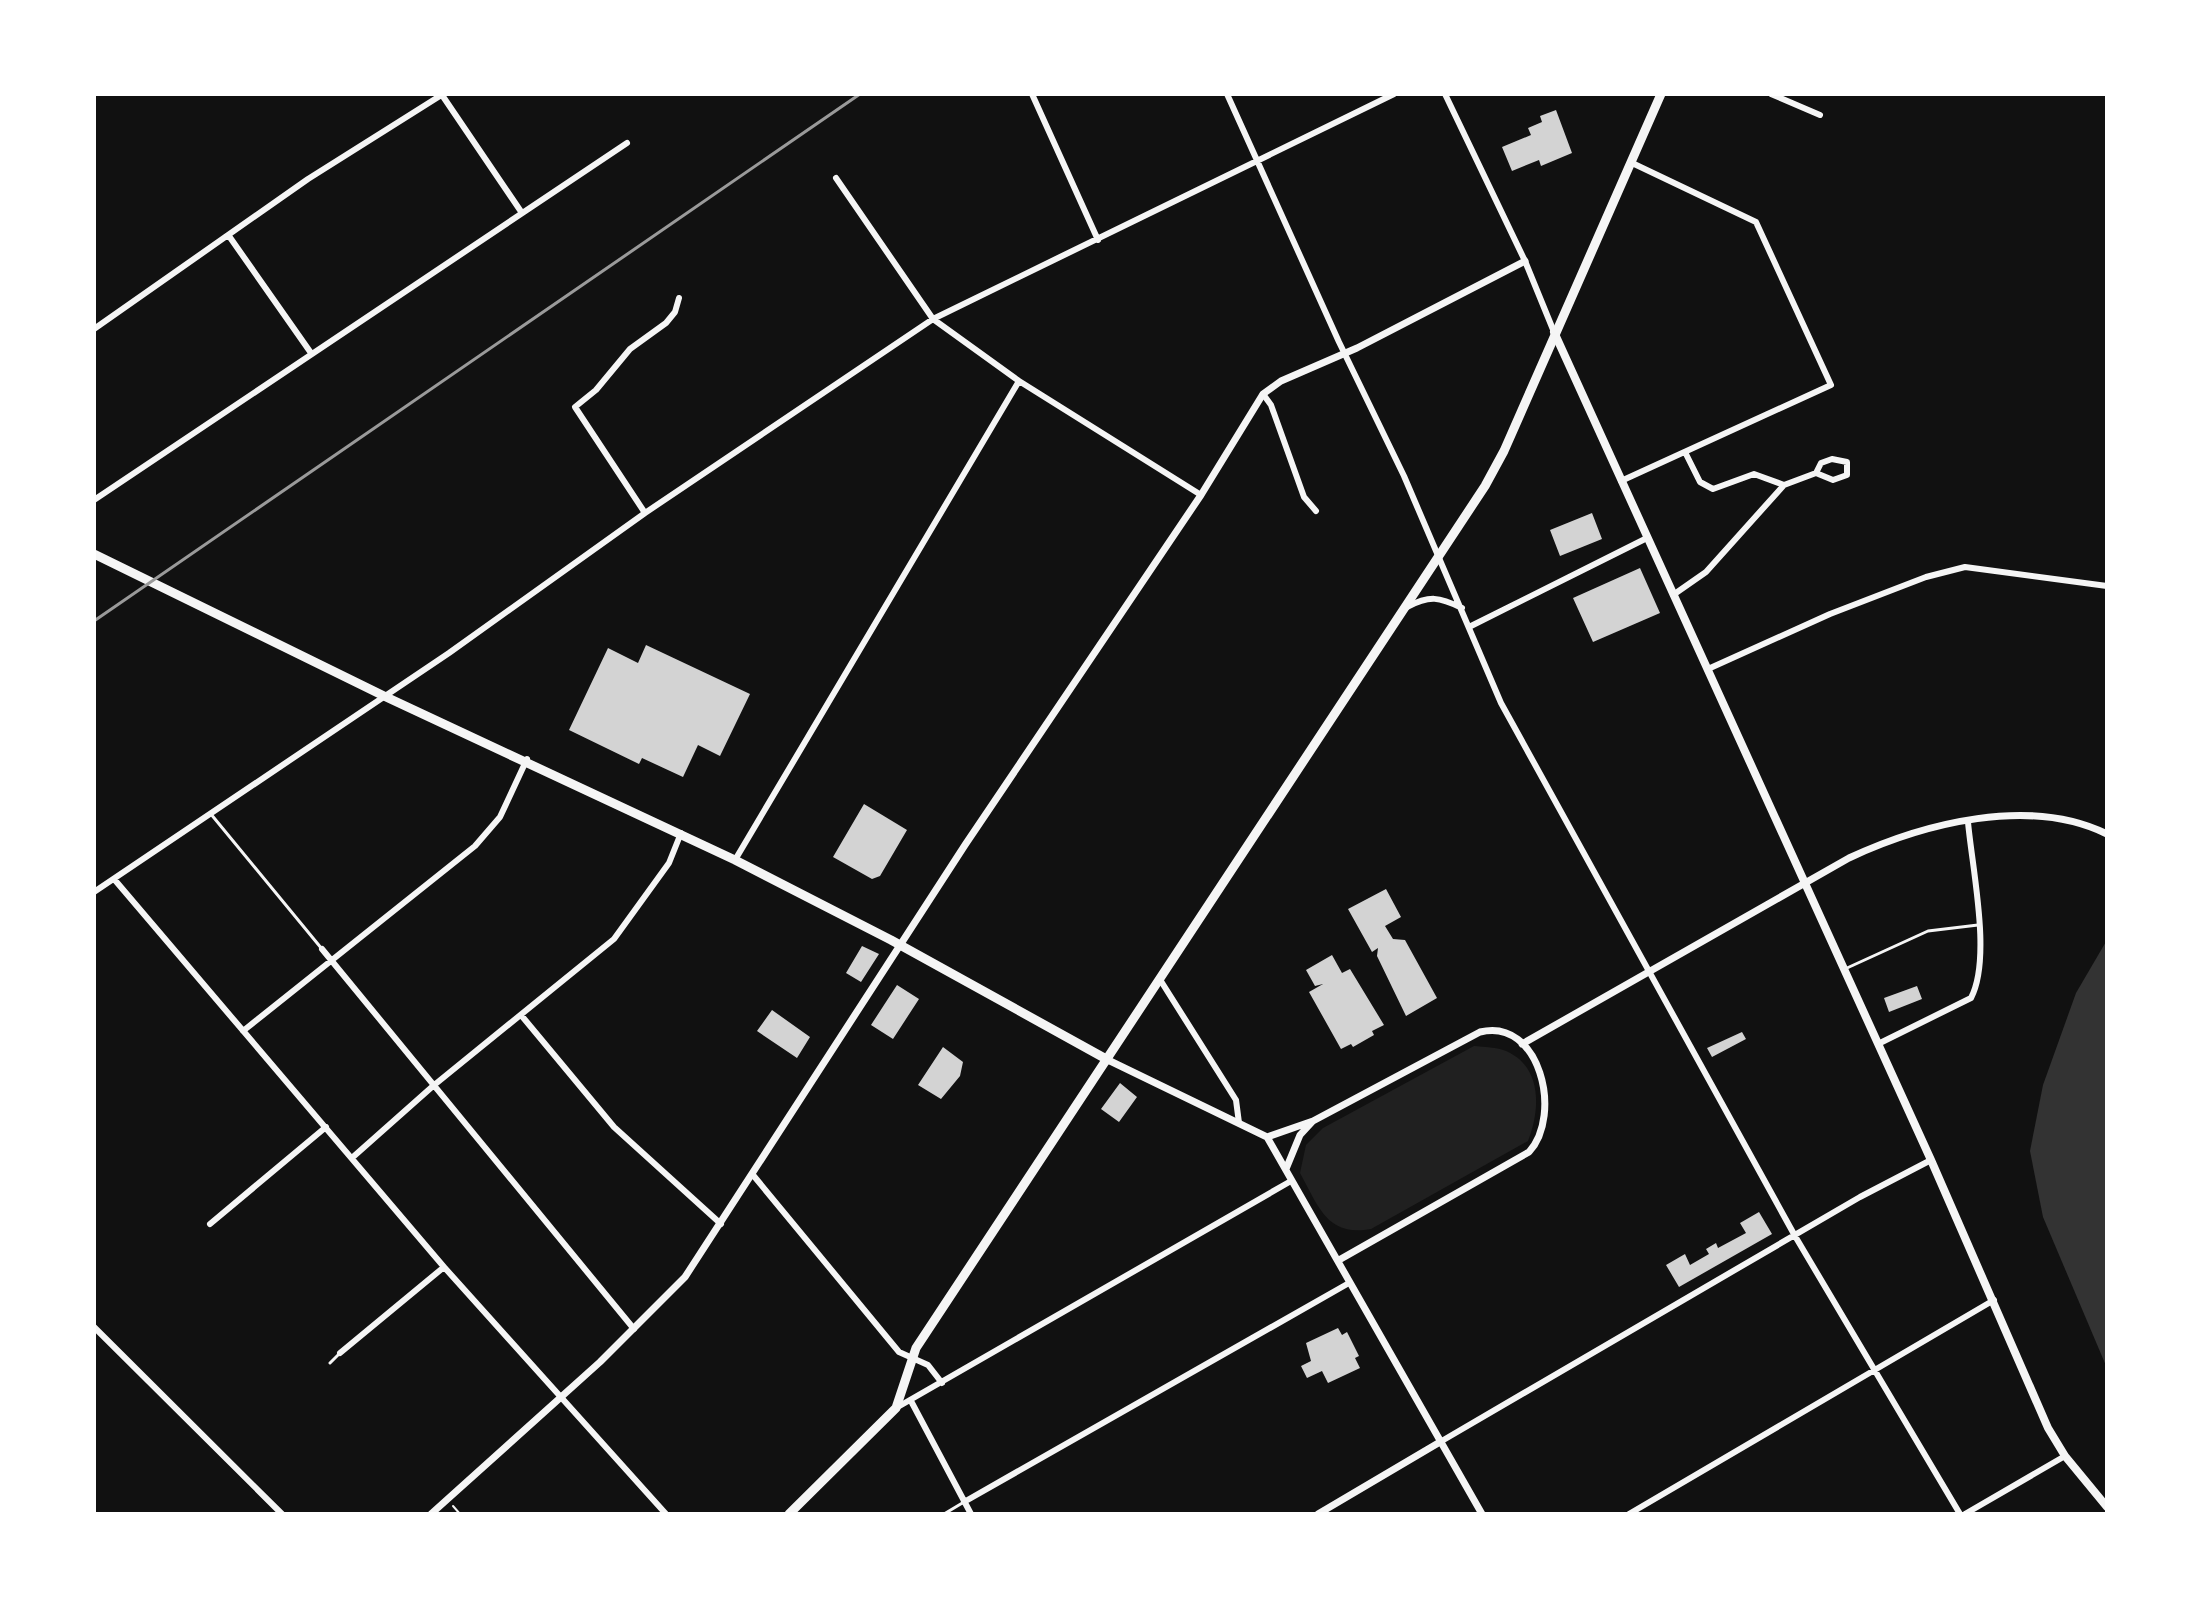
<svg xmlns="http://www.w3.org/2000/svg" width="2201" height="1608" font-family="'Exo 2',sans-serif">
<rect width="100%" height="100%" fill="#111"/>
<!-- green -->
<path fill="#202020" d="M1474 1046C1484 1047 1497 1047 1506 1051 1543 1067 1540 1111 1528 1141L1371 1229C1327 1237 1319 1207 1300 1173L1306 1145 1323 1128Z"/>
<!-- water -->
<path fill="#333" d="M2107 940V1368L2043 1217 2030 1151 2043 1085 2076 993Z"/>
<!-- building -->
<path fill="#d3d3d3" d="M1556 110 1572 153 1541 166 1539 160 1512 171 1502 147 1531 135 1528 128 1542 122 1540 116Z
M1592 513 1602 539 1560 556 1550 530Z
M1640 568 1660 613 1593 642 1573 598Z
M646 645 750 694 720 756 698 745 683 777 642 758 639 764 569 730 608 648 638 663Z
M864 804 907 830 880 876 872 879 833 857Z
M1386 889 1401 917 1385 926 1393 939 1405 940 1437 998 1406 1016 1377 956 1378 948 1372 952 1348 909Z
M862 946 879 954 861 982 846 973Z
M1332 955 1342 973 1350 969 1384 1025 1372 1031 1374 1035 1353 1047 1351 1044 1341 1049 1309 992 1323 984 1315 986 1306 970Z
M897 985 919 999 893 1039 871 1025Z
M1917 986 1922 999 1889 1012 1884 998Z
M772 1010 810 1037 797 1058 757 1031Z
M1742 1032 1746 1039 1712 1057 1707 1048Z
M943 1047 963 1062 960 1076 941 1099 918 1085Z
M1120 1083 1137 1097 1119 1122 1101 1109Z
M1759 1212 1772 1234 1679 1287 1666 1265 1685 1254 1690 1265 1709 1254 1706 1249 1716 1243 1718 1248 1746 1233 1740 1223Z
M1338 1328 1342 1335 1347 1332 1359 1356 1355 1358 1360 1368 1328 1383 1322 1371 1307 1378 1301 1366 1311 1361 1306 1343Z"/>
<g fill="none" stroke-linecap="round" stroke-linejoin="round">
<!-- path -->
<path stroke="#f5f5f5" stroke-width="2" d="M453 1506 460 1514"/>
<!-- service -->
<path stroke="#f5f5f5" stroke-width="3" d="M210 813 322 949
M1847 968 1928 931 1978 925
M330 1363 339 1354
M944 1514 964 1502"/>
<!-- minor -->
<path stroke="#f5f5f5" stroke-width="6" d="M1032 94 1098 240
M1227 94 1339 342 1404 476 1501 703 1795 1236 1960 1514
M1445 94 1525 261 1554 332
M1771 94 1820 115
M442 95 522 213
M836 178 933 319 1019 381 1201 495
M229 236 311 353
M94 329 308 179 443 94
M1263 394 1271 405 1304 497 1316 511
M1685 452 1700 482 1713 489 1754 474 1784 485
M1832 459 1847 462V475L1833 480 1816 473 1821 463Z
M1621 481 1831 385 1756 222 1630 162
M94 500 627 143
M645 513 575 407 596 390 630 349 666 323 675 312 679 298
M1673 595 1706 572 1784 485 1816 473
M1407 607C1430 595 1439 597 1462 608
M1471 626 1645 539
M1708 669 1830 614 1926 577 1965 567 2107 586
M735 860 1019 381
M114 879 444 1267 666 1514
M94 892 449 653 645 513 933 319 1394 94
M322 949 634 1329
M1159 978 1236 1100 1239 1123
M521 1015 614 1127 721 1224
M243 1031 475 846 500 817 527 759
M1878 1044 1971 998C1992 958 1972 868 1968 822
M353 1157 433 1086 614 939 669 863 681 833
M753 1175 899 1352 928 1365 942 1383
M210 1224 326 1127
M94 1327 282 1514
M340 1353 444 1267
M911 1401 971 1514
M896 1408 1291 1181
M1440 1442 1860 1197 1931 1160
M964 1502 1349 1283
M1629 1514 1994 1300
M1965 1514 2065 1456"/>
<!-- tertiary -->
<path stroke="#f5f5f5" stroke-width="7" d="M1522 1044 1849 858C1924 823 2030 796 2107 834
M1108 1060 1267 1137 1482 1514
M1267 1137 1313 1121 1480 1032C1540 1017 1563 1115 1529 1152L1339 1260
M1286 1169 1300 1135 1312 1122
M431 1514 600 1362 685 1277 965 845 1201 495 1263 394 1281 381 1357 348 1525 261
M1318 1514 1440 1442"/>
<!-- secondary -->
<path stroke="#f5f5f5" stroke-width="8" d="M1554 332 1931 1160 2048 1428 2065 1456 2107 1507"/>
<!-- primary -->
<path stroke="#f5f5f5" stroke-width="9" d="M94 554 384 696 735 860 891 940 1108 1060
M789 1514 896 1408 916 1348 1485 486 1504 451 1661 94"/>
<!-- rail -->
<path stroke="#9a9a9a" stroke-width="3" d="M94 621 860 94"/>
</g>
<!-- border -->
<rect width="2201" height="1608" fill="none" stroke="#ffffff" stroke-width="192"/>
</svg>
